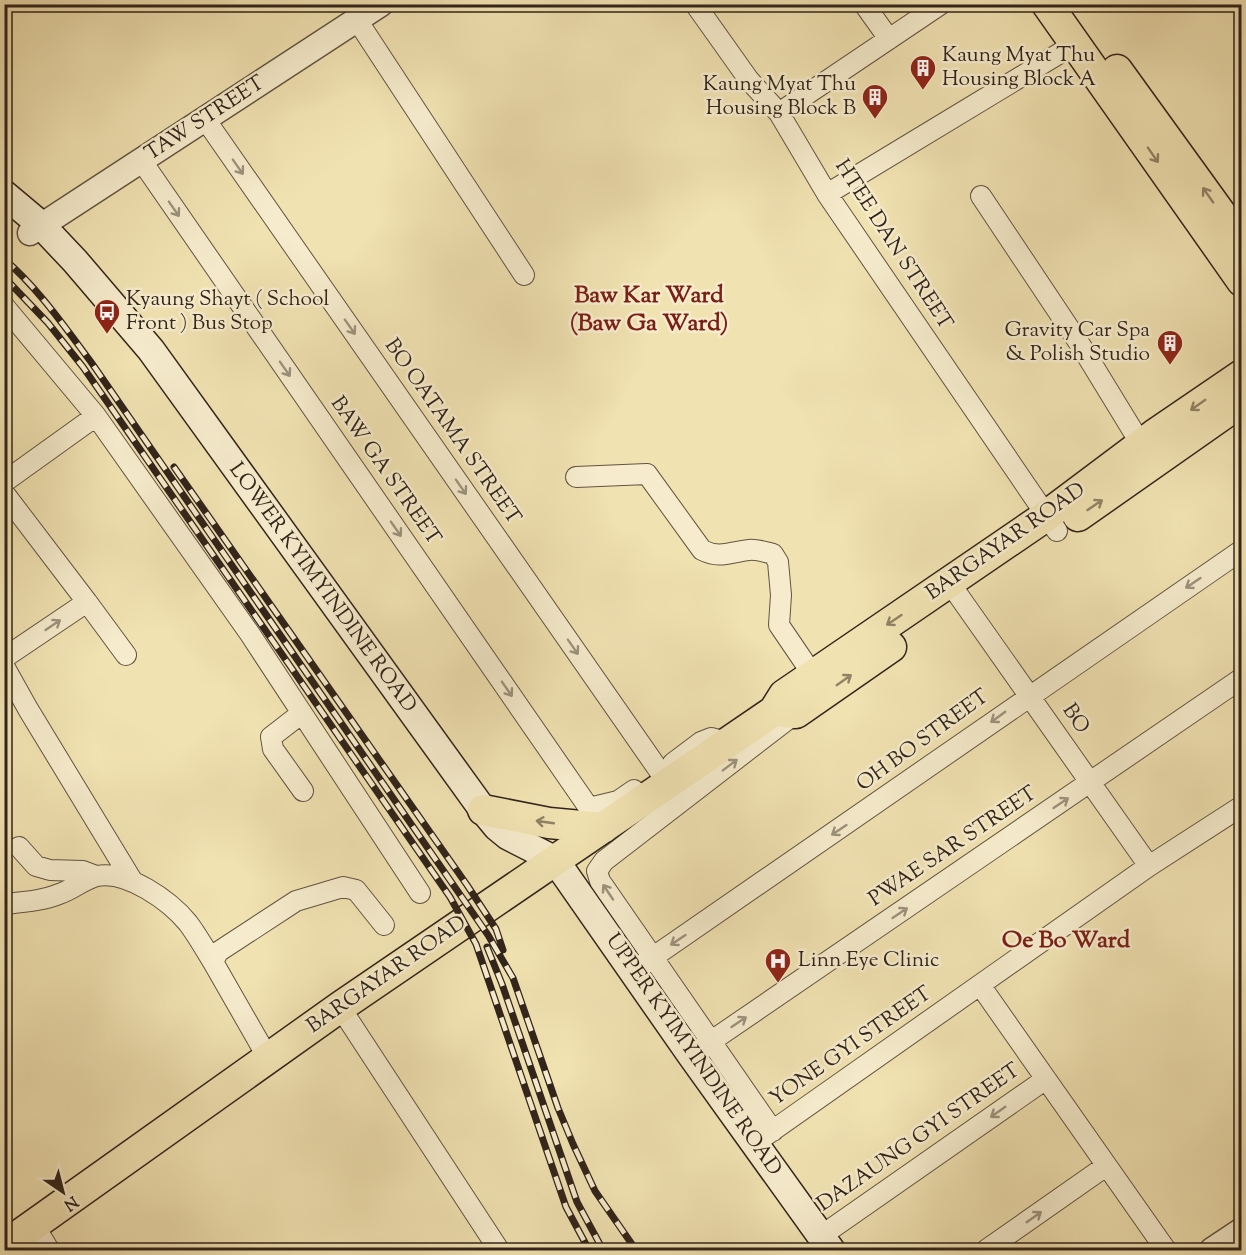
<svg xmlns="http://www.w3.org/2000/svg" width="1246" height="1255" font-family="'Sorts Mill Goudy',serif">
<rect width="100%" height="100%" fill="#f1e2b2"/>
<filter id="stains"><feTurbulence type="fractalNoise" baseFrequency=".00333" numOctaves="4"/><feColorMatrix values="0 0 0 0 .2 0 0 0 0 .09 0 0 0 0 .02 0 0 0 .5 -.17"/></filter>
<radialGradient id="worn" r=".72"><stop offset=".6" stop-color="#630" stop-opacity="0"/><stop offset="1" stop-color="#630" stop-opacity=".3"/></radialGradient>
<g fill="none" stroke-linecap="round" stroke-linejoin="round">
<!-- minor casing -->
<g stroke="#615441" stroke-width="22">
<path id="minor" d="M695 4 749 80 779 113 827 194 1057 531
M864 4 889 39
M357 20 524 275
M779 113 941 4
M205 119 660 772
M141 160 589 808 618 801 634 790
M827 194 1075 44
M981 196 1081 346 1147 454
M4 306 96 416 250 634 420 893
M576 477 647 474 702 550C720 559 730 552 749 550 757 549 765 552 773 554L778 562 781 595 779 625 813 675
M4 482 96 416
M4 493 87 602 4 658
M949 582 1149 866
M87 602 126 655
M4 666 28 709 133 882
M302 713 271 737 273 749 303 791
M673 763 701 742 711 738 726 742
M19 847 36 866 50 870 83 871 96 876
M4 904C23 902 42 901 59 894 72 890 84 879 97 876 127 870 170 901 188 923 197 935 205 949 213 962L218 952 296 901 343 887 356 890 384 925
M213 962 268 1058
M633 971C837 832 1038 689 1242 550
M980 985 1166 1250
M340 1007 499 1250
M691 1055 1242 678
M773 1131 600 881 597 871 604 861 796 713
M755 1143 1149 866 1242 806
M34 1225 49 1250
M821 1236 1046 1079
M986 1250 1106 1166"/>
</g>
<!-- tertiary casing -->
<g stroke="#615441" stroke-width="27">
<path id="tertiary" d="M30 233 381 4
M1212 1250 1242 1230"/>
</g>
<!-- secondary casing -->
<g stroke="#31241b" stroke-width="30">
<path id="secondary" d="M4 194 41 225 75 261 151 350 483 810 497 827 508 836 555 860 691 1055 831 1250"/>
</g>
<!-- primary casing -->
<g stroke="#31241b" stroke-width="33">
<path id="primary" d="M1047 4 1242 281
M1117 70 1242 243
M1078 516 1242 401
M774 711 796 713 891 647
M483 810 549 823 603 828
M4 1246 340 1007 774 711 784 695 1046 516 1154 435 1242 375"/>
</g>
<!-- minor -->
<use href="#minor" stroke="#f6eccd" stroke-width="20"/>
<!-- tertiary -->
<use href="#tertiary" stroke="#f6eccd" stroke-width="24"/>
<!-- secondary -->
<use href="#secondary" stroke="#f6eccd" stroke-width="27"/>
<!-- primary -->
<use href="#primary" stroke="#f1e2b2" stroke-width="30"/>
<!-- rail casing -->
<g stroke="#31241b" stroke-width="7">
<path id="rail" d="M4 259C38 288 64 326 91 362L488 935 513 978 558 1108 573 1144 595 1191 636 1250
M4 277 48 323 83 367 450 897 476 944 566 1207 589 1250
M174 467 467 885 496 929 503 950
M487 947 502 984 577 1202 603 1250"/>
</g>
<!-- rail -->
<use href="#rail" stroke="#f6eccd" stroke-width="4.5" stroke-dasharray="14" stroke-linecap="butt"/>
</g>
<!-- one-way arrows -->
<defs><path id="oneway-shaft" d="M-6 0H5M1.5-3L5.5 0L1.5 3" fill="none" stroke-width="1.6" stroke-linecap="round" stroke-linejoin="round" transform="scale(1.5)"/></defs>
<g stroke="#918366">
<use href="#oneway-shaft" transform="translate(1153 155) rotate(55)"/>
<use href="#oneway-shaft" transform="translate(1208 195) rotate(-125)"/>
<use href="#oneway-shaft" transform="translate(1198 405) rotate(145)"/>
<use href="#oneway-shaft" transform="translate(1095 505) rotate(-34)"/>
<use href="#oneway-shaft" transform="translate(894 620) rotate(146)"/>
<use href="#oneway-shaft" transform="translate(844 680) rotate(-35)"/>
<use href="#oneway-shaft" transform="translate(545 822) rotate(-172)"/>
</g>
<g stroke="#9d927d">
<use href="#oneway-shaft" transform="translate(238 167) rotate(55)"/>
<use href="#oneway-shaft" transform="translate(174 209) rotate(55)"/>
<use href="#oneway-shaft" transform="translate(350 327) rotate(55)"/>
<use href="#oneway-shaft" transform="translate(285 369) rotate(55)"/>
<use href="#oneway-shaft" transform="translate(461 487) rotate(55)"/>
<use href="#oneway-shaft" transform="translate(396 529) rotate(55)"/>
<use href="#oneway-shaft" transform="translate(1193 583) rotate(146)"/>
<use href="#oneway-shaft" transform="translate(53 625) rotate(-34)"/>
<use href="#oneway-shaft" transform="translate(573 647) rotate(55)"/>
<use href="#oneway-shaft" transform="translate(507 689) rotate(55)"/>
<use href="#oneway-shaft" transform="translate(998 717) rotate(144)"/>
<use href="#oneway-shaft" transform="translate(730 765) rotate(-37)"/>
<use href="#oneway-shaft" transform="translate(1061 803) rotate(-34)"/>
<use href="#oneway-shaft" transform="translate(839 830) rotate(146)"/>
<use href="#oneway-shaft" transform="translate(608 892) rotate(-124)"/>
<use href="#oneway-shaft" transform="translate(900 913) rotate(-34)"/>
<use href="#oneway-shaft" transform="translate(678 940) rotate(146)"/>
<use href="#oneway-shaft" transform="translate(739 1022) rotate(-34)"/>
<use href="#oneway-shaft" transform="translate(998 1112) rotate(145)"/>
<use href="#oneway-shaft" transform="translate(1034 1217) rotate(-35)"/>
</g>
<!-- icons -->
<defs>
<g id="building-pin" transform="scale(1.35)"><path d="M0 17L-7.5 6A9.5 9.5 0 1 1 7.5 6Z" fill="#8f2418" stroke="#f6eccd"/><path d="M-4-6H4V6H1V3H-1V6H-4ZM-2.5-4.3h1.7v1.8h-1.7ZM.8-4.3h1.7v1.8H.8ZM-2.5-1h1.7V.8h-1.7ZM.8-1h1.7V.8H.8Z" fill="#fff"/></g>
<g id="bus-pin" transform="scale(1.35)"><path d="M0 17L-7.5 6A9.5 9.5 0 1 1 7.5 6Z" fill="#8f2418" stroke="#f6eccd"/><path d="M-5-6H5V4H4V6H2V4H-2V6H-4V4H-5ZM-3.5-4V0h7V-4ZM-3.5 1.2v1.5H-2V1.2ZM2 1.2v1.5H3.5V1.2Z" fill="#fff"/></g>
<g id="hospital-pin" transform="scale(1.35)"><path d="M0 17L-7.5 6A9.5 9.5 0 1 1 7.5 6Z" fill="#8f2418" stroke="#f6eccd"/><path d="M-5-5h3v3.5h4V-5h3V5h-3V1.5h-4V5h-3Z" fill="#fff"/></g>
</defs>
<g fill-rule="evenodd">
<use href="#building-pin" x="923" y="68"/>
<use href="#building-pin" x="875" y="97"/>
<use href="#bus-pin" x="107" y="312"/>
<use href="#building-pin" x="1170" y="343"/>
<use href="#hospital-pin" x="778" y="961"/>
</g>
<g text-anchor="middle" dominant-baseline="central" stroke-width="5" stroke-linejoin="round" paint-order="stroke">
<!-- poi labels -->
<g font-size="21" fill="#31241b" stroke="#f6eccd" text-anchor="start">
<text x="942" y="56">Kaung Myat Thu<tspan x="942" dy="24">Housing Block A</tspan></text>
<text x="856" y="85" text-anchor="end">Kaung Myat Thu<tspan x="856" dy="24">Housing Block B</tspan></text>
<text x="126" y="300">Kyaung Shayt ( School<tspan x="126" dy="24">Front ) Bus Stop</tspan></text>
<text x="1150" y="331" text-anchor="end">Gravity Car Spa<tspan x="1150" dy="24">&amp; Polish Studio</tspan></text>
<text x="798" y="961">Linn Eye Clinic</text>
</g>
<!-- street labels -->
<g font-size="21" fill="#31241b" stroke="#f6eccd">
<text transform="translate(205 119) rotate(-33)">TAW STREET</text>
<text transform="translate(893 245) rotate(57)">HTEE DAN STREET</text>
<text transform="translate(452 432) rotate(55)">BO OATAMA STREET</text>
<text transform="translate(385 471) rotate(55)">BAW GA STREET</text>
<text transform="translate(1006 542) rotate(-35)">BARGAYAR ROAD</text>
<text transform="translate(322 588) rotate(54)">LOWER KYIMYINDINE ROAD</text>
<text transform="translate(1075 719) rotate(56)">BO</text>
<text transform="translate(923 741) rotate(-36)">OH BO STREET</text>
<text transform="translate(953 847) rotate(-34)">PWAE SAR STREET</text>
<text transform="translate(387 975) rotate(-35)">BARGAYAR ROAD</text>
<text transform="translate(851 1047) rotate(-35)">YONE GYI STREET</text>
<text transform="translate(693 1055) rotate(55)">UPPER KYIMYINDINE ROAD</text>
<text transform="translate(919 1138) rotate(-35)">DAZAUNG GYI STREET</text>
</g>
<!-- quarter labels -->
<g font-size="24" font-weight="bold" fill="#7a1f14" stroke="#f6eccd">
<text x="649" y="296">Baw Kar Ward<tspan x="649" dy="28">(Baw Ga Ward)</tspan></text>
<text x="1066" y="941">Oe Bo Ward</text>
</g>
</g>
<!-- margin -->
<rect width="1246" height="1255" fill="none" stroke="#f1e2b2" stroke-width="24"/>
<rect x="6" y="6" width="1234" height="1243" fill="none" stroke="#31241b" stroke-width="3"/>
<rect x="12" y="12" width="1222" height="1231" fill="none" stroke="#31241b" stroke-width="1.5"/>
<!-- north arrow -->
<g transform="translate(63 1192) rotate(145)" stroke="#f6eccd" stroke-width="4.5" paint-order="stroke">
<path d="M0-4.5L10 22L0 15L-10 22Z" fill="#31241b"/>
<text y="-9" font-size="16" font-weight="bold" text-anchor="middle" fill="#31241b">N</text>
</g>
<rect width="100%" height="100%" filter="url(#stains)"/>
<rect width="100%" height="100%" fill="url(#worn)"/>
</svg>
